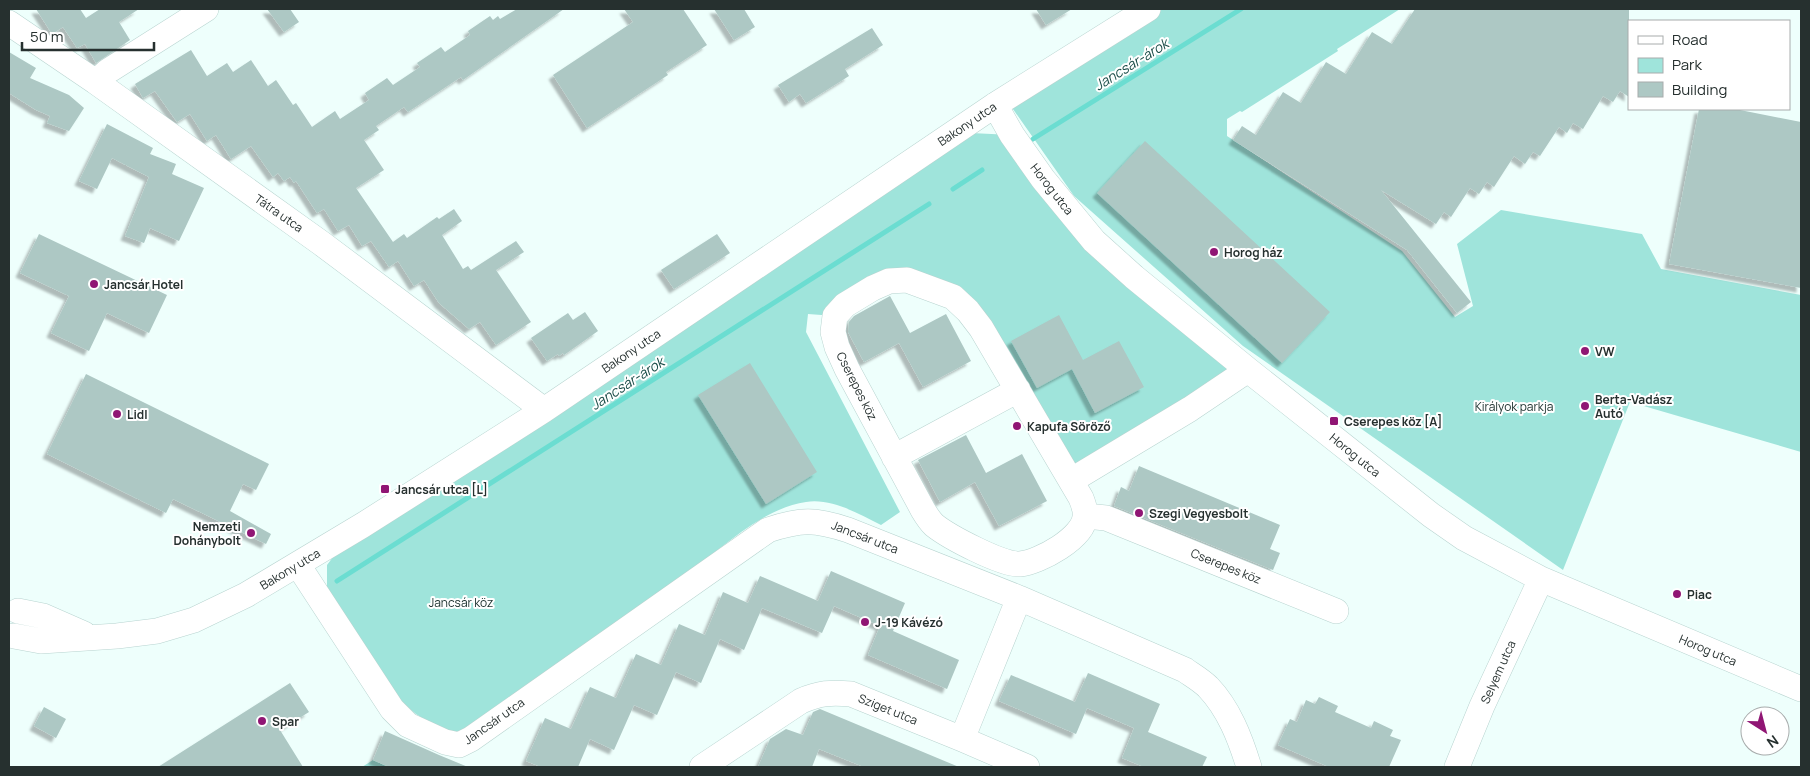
<svg xmlns="http://www.w3.org/2000/svg" width="1810" height="776" font-family="Manrope,sans-serif">
<defs>
<filter id="shadow"><feDropShadow dx="-4.5" dy="4.5" stdDeviation="1" flood-color="#0004"/></filter>
</defs>
<rect width="100%" height="100%" fill="#eefffc"/>
<!-- green -->
<path fill="#9fe4db" d="M1133 9H1400L1337 49 1338 51 1242 112 1240 111 1227 119V136L1402 251 1455 317 1473 306 1457 244 1501 210 1642 234 1661 269 1801 295V452L1630 402 1563 570 1243 346 1074 196 1001 92Z
M971 133 1012 135 1043 179 1248 370 1072 480 981 328 907 280 835 316 808 314 806 332 900 512 881 525C859 514 832 498 806 502 759 509 717 553 679 580 606 632 532 683 459 734L436 727 416 714 393 695 327 587V565L336 553Z
M373 760 389 767H362Z"/>
<g fill="none" stroke-linecap="round" stroke-linejoin="round">
<!-- stream -->
<path stroke="#6bddd1" stroke-width="5" d="M1033 139 1241 9
M953 189 982 170
M337 581 929 204"/>
</g>
<!-- building -->
<path fill="#adc8c4" filter="url(#shadow)" d="M36 9H80L86 18 100 9H139L119 22 130 40 96 63 85 44 77 48 63 27 52 34Z
M267 9H290L299 22 284 32Z
M517 9H564L463 80 461 77 408 112 404 107 376 126 379 130 364 140 384 170 356 188 393 242 404 234 407 238 437 217 439 219 454 209 462 221 442 235 463 269 468 266 471 270 516 241 524 252 496 270 531 322 496 345 480 322 469 329 439 303 424 280 414 286 398 261 389 267 371 241 362 246 349 225 338 231 324 209 317 213 296 181 294 183 290 177 284 181 278 173 273 177 251 146 231 159 216 135 207 141 190 114 177 122 155 91 143 98 135 84 191 50 207 76 227 63 233 72 251 60 268 86 276 80 293 105 296 103 312 127 335 111 340 119 369 100 365 93 387 78 393 85 420 67 417 63 441 47 445 52 470 35 468 31 490 16 493 20 498 16 500 19Z
M624 9H683L707 45 666 72 668 75 587 128 553 75 633 22Z
M714 9H744L755 27 734 40Z
M1036 9H1072L1046 25Z
M1415 9H1629V97L1620 91 1613 102 1603 96 1583 129 1573 123 1567 133 1559 127 1540 156 1533 152 1525 164 1514 156 1494 187 1487 182 1479 194 1470 188 1451 217 1444 212 1436 224 1381 190 1471 302 1457 313 1407 250 1233 140 1242 126 1256 135 1283 92 1301 103 1326 62 1346 74 1372 32 1392 44Z
M872 28 883 45 845 69 849 76 806 103 800 94 789 102 778 85Z
M9 52 36 68 30 78 69 95 84 108 69 131 47 123 50 116 36 110 9 93Z
M1699 109H1735L1801 122V288L1669 264Z
M107 124 153 148 150 154 176 164 172 174 204 188 179 241 150 228 144 243 125 236 149 177 112 158 97 189 79 181Z
M1145 141 1330 312 1282 363 1097 193Z
M39 234 167 295 149 333 107 313 89 351 51 333 69 296 20 273Z
M717 234 730 253 674 289 661 270Z
M890 296 910 333 946 314 971 361 923 387 899 343 864 362 848 332 849 322 854 316Z
M585 312 598 331 564 355 563 353 559 356 558 354 547 361 531 338 568 313 573 320Z
M1059 315 1083 360 1119 341 1144 387 1095 413 1072 369 1037 388 1011 341Z
M750 363 817 472 766 504 698 395Z
M86 374 269 464 256 490 243 484 230 511 271 534 266 544 173 499 166 513 47 454Z
M966 435 986 473 1022 454 1047 501 999 526 975 482 940 502 918 460Z
M1139 466 1280 525 1270 549 1280 553 1273 570 1114 506 1121 487 1129 491Z
M831 571 905 603 893 631 959 660 947 689 868 655 880 626 834 606 822 633 762 608 744 650 720 639 701 683 676 672 657 715 634 705 614 750 590 739 578 767H541L526 761 545 718 571 729 590 687 616 698 636 654 661 665 679 624 705 635 723 592 748 603 760 576 818 601Z
M1088 673 1160 704 1148 732 1207 757 1202 767H1144L1122 758 1134 728 1087 708 1076 734 999 701 1011 675 1075 702Z
M290 683 309 712 280 730 303 767H158Z
M1319 697 1338 706 1335 712 1371 728 1374 721 1393 730 1390 736 1401 740 1389 767H1329L1278 745 1290 719 1297 722 1306 700 1315 704Z
M44 707 66 719 56 738 34 726Z
M820 709 959 767H864L819 749 812 767H758L770 739 786 729 803 735 813 712Z
M385 731 439 755 468 767H389L373 760Z"/>
<g fill="none" stroke-linecap="round" stroke-linejoin="round">
<!-- minor casing -->
<g stroke="#b8d4d0" stroke-width="26">
<path id="minor" d="M9 23 96 82 321 243 544 410
M96 82 108 71 206 9
M995 105 1012 135 1043 179 1094 241 1134 277 1248 370 1431 515 1464 538 1541 579 1801 689
M907 280 953 297 968 311 981 328 1081 498C1083 503 1086 511 1085 517 1083 538 1040 562 1020 564 1002 565 949 537 934 525 930 521 926 515 923 510L847 369 837 347 833 332 835 316 845 305 873 288 889 281Z
M894 457 1018 390
M1072 480 1190 409 1248 370
M1086 516 1106 518 1336 611
M298 565 392 709 408 725 445 742 459 745 471 739 768 530C801 519 815 519 848 530L1019 598 1185 670C1192 675 1201 680 1208 687 1229 709 1240 738 1249 767
M18 611 43 616 84 634
M14 636 41 641 117 636 157 631 194 620 246 595 363 525 544 410 995 105 1148 9
M962 739 1019 598
M702 767 801 701C819 693 831 692 851 694L962 739 1027 767
M1457 767 1482 706 1541 579"/>
</g>
<!-- minor -->
<use href="#minor" stroke="#fff" stroke-width="25"/>
</g>
<!-- markers -->
<g fill="#901674" stroke="#fff" stroke-width="2">
<circle cx="1214" cy="252" r="5"/>
<circle cx="94" cy="284" r="5"/>
<circle cx="1585" cy="351" r="5"/>
<circle cx="1585" cy="406" r="5"/>
<circle cx="117" cy="414" r="5"/>
<rect x="1329" y="416" width="10" height="10" rx="2.5"/>
<circle cx="1017" cy="426" r="5"/>
<rect x="380" y="484" width="10" height="10" rx="2.5"/>
<circle cx="1139" cy="513" r="5"/>
<circle cx="251" cy="533" r="5"/>
<circle cx="1677" cy="594" r="5"/>
<circle cx="865" cy="622" r="5"/>
<circle cx="262" cy="721" r="5"/>
</g>
<g text-anchor="middle" dominant-baseline="central" stroke-width="4" stroke-linejoin="round" paint-order="stroke">
<!-- street labels -->
<g font-size="12" fill="#26302f" stroke="#fff">
<text transform="translate(967 124) rotate(-34)">Bakony utca</text>
<text transform="translate(1052 189) rotate(52)">Horog utca</text>
<text transform="translate(279 213) rotate(35)">Tátra utca</text>
<text transform="translate(631 351) rotate(-34)">Bakony utca</text>
<text transform="translate(857 386) rotate(63)">Cserepes köz</text>
<text transform="translate(1355 455) rotate(39)">Horog utca</text>
<text transform="translate(865 537) rotate(21)">Jancsár utca</text>
<text transform="translate(1226 566) rotate(22)">Cserepes köz</text>
<text transform="translate(290 569) rotate(-31)">Bakony utca</text>
<text transform="translate(1708 650) rotate(23)">Horog utca</text>
<text transform="translate(1498 672) rotate(-66)">Selyem utca</text>
<text transform="translate(888 709) rotate(22)">Sziget utca</text>
<text transform="translate(494 721) rotate(-35)">Jancsár utca</text>
</g>
<!-- poi labels -->
<g font-size="12" font-weight="bold" fill="#26302f" stroke="#fff" text-anchor="start">
<text x="1224" y="252">Horog ház</text>
<text x="104" y="284">Jancsár Hotel</text>
<text x="1595" y="351">VW</text>
<text x="1595" y="399">Berta-Vadász<tspan x="1595" dy="14">Autó</tspan></text>
<text x="127" y="414">Lidl</text>
<text x="1344" y="421">Cserepes köz [A]</text>
<text x="1027" y="426">Kapufa Söröző</text>
<text x="395" y="489">Jancsár utca [L]</text>
<text x="1149" y="513">Szegi Vegyesbolt</text>
<text x="241" y="526" text-anchor="end">Nemzeti<tspan x="241" dy="14">Dohánybolt</tspan></text>
<text x="1687" y="594">Piac</text>
<text x="875" y="622">J-19 Kávézó</text>
<text x="272" y="721">Spar</text>
</g>
<!-- park labels -->
<g font-size="12" fill="#1b302d" stroke="#fff">
<text x="1514" y="406">Királyok parkja</text>
<text x="461" y="602">Jancsár köz</text>
</g>
<!-- water labels -->
<g font-size="14" font-style="italic" fill="#1a4d48" stroke="#fff">
<text transform="translate(1131 64) rotate(-32)">Jancsár-árok</text>
<text transform="translate(627 383) rotate(-33)">Jancsár-árok</text>
</g>
</g>
<!-- border -->
<rect width="1810" height="776" fill="none" stroke="#26302f" stroke-width="20"/>
<!-- legend -->
<rect x="1628" y="20" width="162" height="90" fill="#ffffff" stroke="#a8acac"/>
<rect x="1638" y="36" width="25" height="8" fill="#ffffff" stroke="#a8acac"/>
<text x="1672" y="45" font-size="15" fill="#26302f">Road</text>
<rect x="1638" y="58" width="25" height="15" fill="#9fe4db" stroke="#a8acac"/>
<text x="1672" y="70" font-size="15" fill="#26302f">Park</text>
<rect x="1638" y="82" width="25" height="15" fill="#adc8c4" stroke="#a8acac"/>
<text x="1672" y="95" font-size="15" fill="#26302f">Building</text>
<!-- north arrow -->
<g transform="translate(1765 731) rotate(144)"><circle r="24" fill="#ffffff" stroke="#a8acac"/>
<path d="M0-4L9 19L0 12L-9 19Z" fill="#901674"/>
<text y="-8" font-size="14" font-weight="bold" text-anchor="middle" fill="#26302f">N</text>
</g>
<!-- scale -->
<path d="M22 42v8h132v-8" fill="none" stroke="#26302f" stroke-width="2.5"/>
<text x="30" y="42" font-size="15" fill="#26302f" stroke="#ffffff" stroke-width="4" paint-order="stroke">50 m</text>
</svg>
